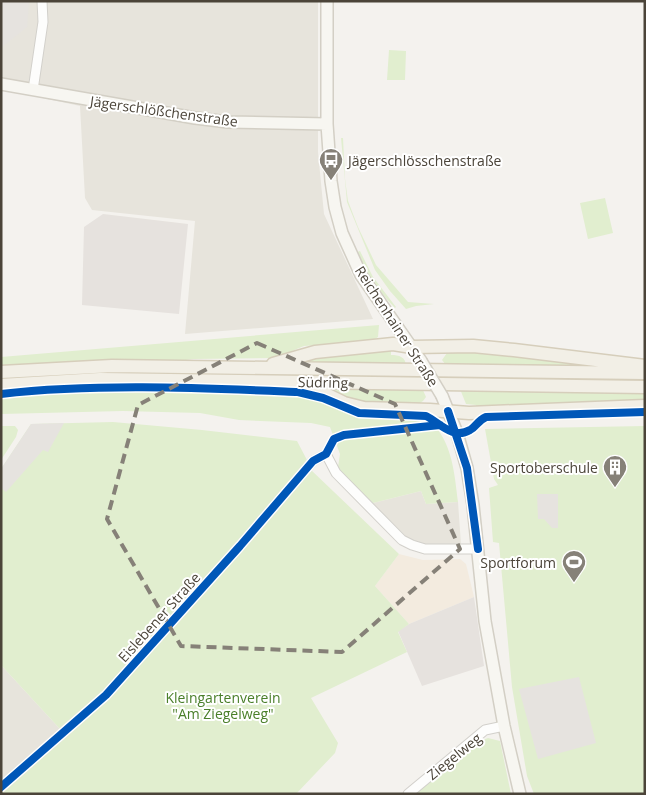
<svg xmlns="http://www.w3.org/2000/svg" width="646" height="795" font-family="'Open Sans',sans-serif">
<rect width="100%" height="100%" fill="#f4f2ee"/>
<!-- residential -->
<path fill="#e7e4dc" d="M1 1H318V152L324 214 373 319 185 334 195 221 92 210 85 198 80 106 1 89Z
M421 491 426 504 458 502 461 544H425L406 538 373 503Z
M1 665 60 729 1 781Z"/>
<!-- commercial -->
<path fill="#f3ebdf" d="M399 554 423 560 460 559 466 564 474 597 409 624 375 586Z"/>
<!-- industrial -->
<path fill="#e6e2de" d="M103 214 188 224 179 314 82 305 84 227Z
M474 597 484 666 422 686 398 631 409 624Z"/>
<!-- green -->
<path fill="#e1eecf" d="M389 50 406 51 405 80H387Z
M341 138H343L345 179 348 201 358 227 376 265 408 302 434 304 416 306 406 309 390 291 375 270 347 202Z
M605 198 613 233 588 239 580 203Z
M360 251 373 277 396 307 395 308C379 292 366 273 357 252Z
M379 325 378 337 372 341 304 346 275 358 193 359 179 361 1 368V357Z
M391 351V355C399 355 406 357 406 366L295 365 310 356 335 353Z
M452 351H496L620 368 446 365 442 360 447 353Z
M107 371 415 376V379L1 381V377Z
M321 386 422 388 426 397 423 401 418 404H361Z
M460 389 645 391V403L477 408 476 405 466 404Z
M120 390 284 393 309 396 322 399 339 408 359 415 424 418C428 423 435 425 438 430 453 450 455 478 458 502L426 504 421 491 373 503 344 476 338 467 340 454 330 427 311 423 239 420 200 413 123 411 1 414V396Z
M113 422 202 430 297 441 307 460 235 547 103 692 60 729 1 665V469L31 424Z
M1 426H15L18 430 16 437 1 460Z
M645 426V794H534L527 776 512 687 499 543 493 542 489 488 498 485 494 479 485 429Z
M311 470 399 554 375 586 409 624 398 632 407 652 311 698 338 743 335 753 296 794H1V791L108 699Z
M488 738 500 741 511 794H415L477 742Z"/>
<!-- parking -->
<path fill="#e6e3df" d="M1 1H29L27 27 1 48Z
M64 423 48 452 43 450 6 492 1 488V469L31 424Z
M537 494H558V528H552L544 519H538Z
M579 677 596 743 538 759 519 689Z"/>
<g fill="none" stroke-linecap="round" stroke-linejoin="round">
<!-- street casing -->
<g stroke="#d2d0cb" stroke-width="11">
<path id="street" d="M33 90 43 22 42 1
M1 787 106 695 240 546 313 461 326 454 336 473 402 540 412 545 425 549H478
M408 794 485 730 504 726"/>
</g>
<!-- secondary casing -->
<g stroke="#d3cfc5" stroke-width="14">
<path id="secondary" d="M327 1V124L331 181 335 207 342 233 361 275 421 361
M1 84 195 118 228 122 327 124
M442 396 457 433 467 468 473 505 485 621 504 726 520 794"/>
</g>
<!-- primary casing -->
<g stroke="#d6cebb" stroke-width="15">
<path id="primary" d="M273 364 315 352 393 344 412 347 473 346 514 350 645 366
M1 372 112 366 645 373
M305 384 344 403 364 408 430 410 469 413 645 406
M1 385 100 379 645 387"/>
</g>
<!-- street -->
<use href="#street" stroke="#fdfdfc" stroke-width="9"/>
<!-- secondary -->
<use href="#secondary" stroke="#f7f6f1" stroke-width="11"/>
<!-- primary -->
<use href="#primary" stroke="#f2efe6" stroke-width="12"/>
<!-- secondary-bridge casing -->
<g stroke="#d3cfc5" stroke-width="14" stroke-linecap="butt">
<path id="secondary-bridge" d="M421 361 442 396"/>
</g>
<!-- secondary-bridge -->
<use href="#secondary-bridge" stroke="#f7f6f1" stroke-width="11"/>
<!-- cycleway casing -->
<g stroke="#fff" stroke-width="11">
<path id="cycleway" d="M1 394C98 383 201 388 298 392L323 398 359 413 426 416C440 423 453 440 470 430 476 427 477 421 486 417L645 412
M448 411 467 468 478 549
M1 787 106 695 240 546 313 461 326 454 334 439 344 435 440 425"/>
</g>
<!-- cycleway -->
<use href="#cycleway" stroke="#0057b8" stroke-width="8"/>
</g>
<!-- marked area -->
<path fill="none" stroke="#868178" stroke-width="4" stroke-dasharray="10 6" stroke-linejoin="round" d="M257 343 395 404 460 549 342 652 181 646 107 519 138 405Z"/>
<!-- icons -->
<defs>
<g id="bus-pin" transform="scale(1.25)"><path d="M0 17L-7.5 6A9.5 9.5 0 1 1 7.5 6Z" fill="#868178" stroke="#fff"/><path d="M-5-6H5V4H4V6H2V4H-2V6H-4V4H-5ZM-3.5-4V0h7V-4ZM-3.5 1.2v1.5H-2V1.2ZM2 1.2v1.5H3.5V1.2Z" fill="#fff"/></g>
<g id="building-pin" transform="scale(1.25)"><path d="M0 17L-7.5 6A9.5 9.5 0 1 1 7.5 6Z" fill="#868178" stroke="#fff"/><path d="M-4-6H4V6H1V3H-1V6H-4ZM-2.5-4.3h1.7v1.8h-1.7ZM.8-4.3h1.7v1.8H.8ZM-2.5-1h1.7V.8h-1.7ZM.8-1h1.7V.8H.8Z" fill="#fff"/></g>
<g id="stadium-pin" transform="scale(1.25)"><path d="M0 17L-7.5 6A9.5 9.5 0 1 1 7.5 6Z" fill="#868178" stroke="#fff"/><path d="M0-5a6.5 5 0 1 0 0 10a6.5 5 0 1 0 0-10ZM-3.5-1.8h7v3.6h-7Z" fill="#fff"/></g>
</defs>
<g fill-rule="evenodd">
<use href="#bus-pin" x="331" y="160"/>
<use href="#building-pin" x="615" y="467"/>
<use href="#stadium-pin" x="574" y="562"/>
</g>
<g text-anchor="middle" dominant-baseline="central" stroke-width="4" stroke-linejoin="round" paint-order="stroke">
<!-- street labels -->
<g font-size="14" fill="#4b4439" stroke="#fff">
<text transform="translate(164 111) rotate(8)">Jägerschlößchenstraße</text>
<text transform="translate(397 326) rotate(57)">Reichenhainer Straße</text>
<text transform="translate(323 382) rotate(1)">Südring</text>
<text transform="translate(159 617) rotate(-48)">Eislebener Straße</text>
<text transform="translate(454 756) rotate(-39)">Ziegelweg</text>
</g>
<!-- poi labels -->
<g font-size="14" fill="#4b4439" stroke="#fff" text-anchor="end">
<text x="348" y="160" text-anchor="start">Jägerschlösschenstraße</text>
<text x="598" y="467">Sportoberschule</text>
<text x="556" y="562">Sportforum</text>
</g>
<!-- park labels -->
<g font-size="14" fill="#4a7f2a" stroke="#fff">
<text x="223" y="697">Kleingartenverein<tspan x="223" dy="16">"Am Ziegelweg"</tspan></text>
</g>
</g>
<!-- border -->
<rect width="646" height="795" fill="none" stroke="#4b4439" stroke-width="5"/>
</svg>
